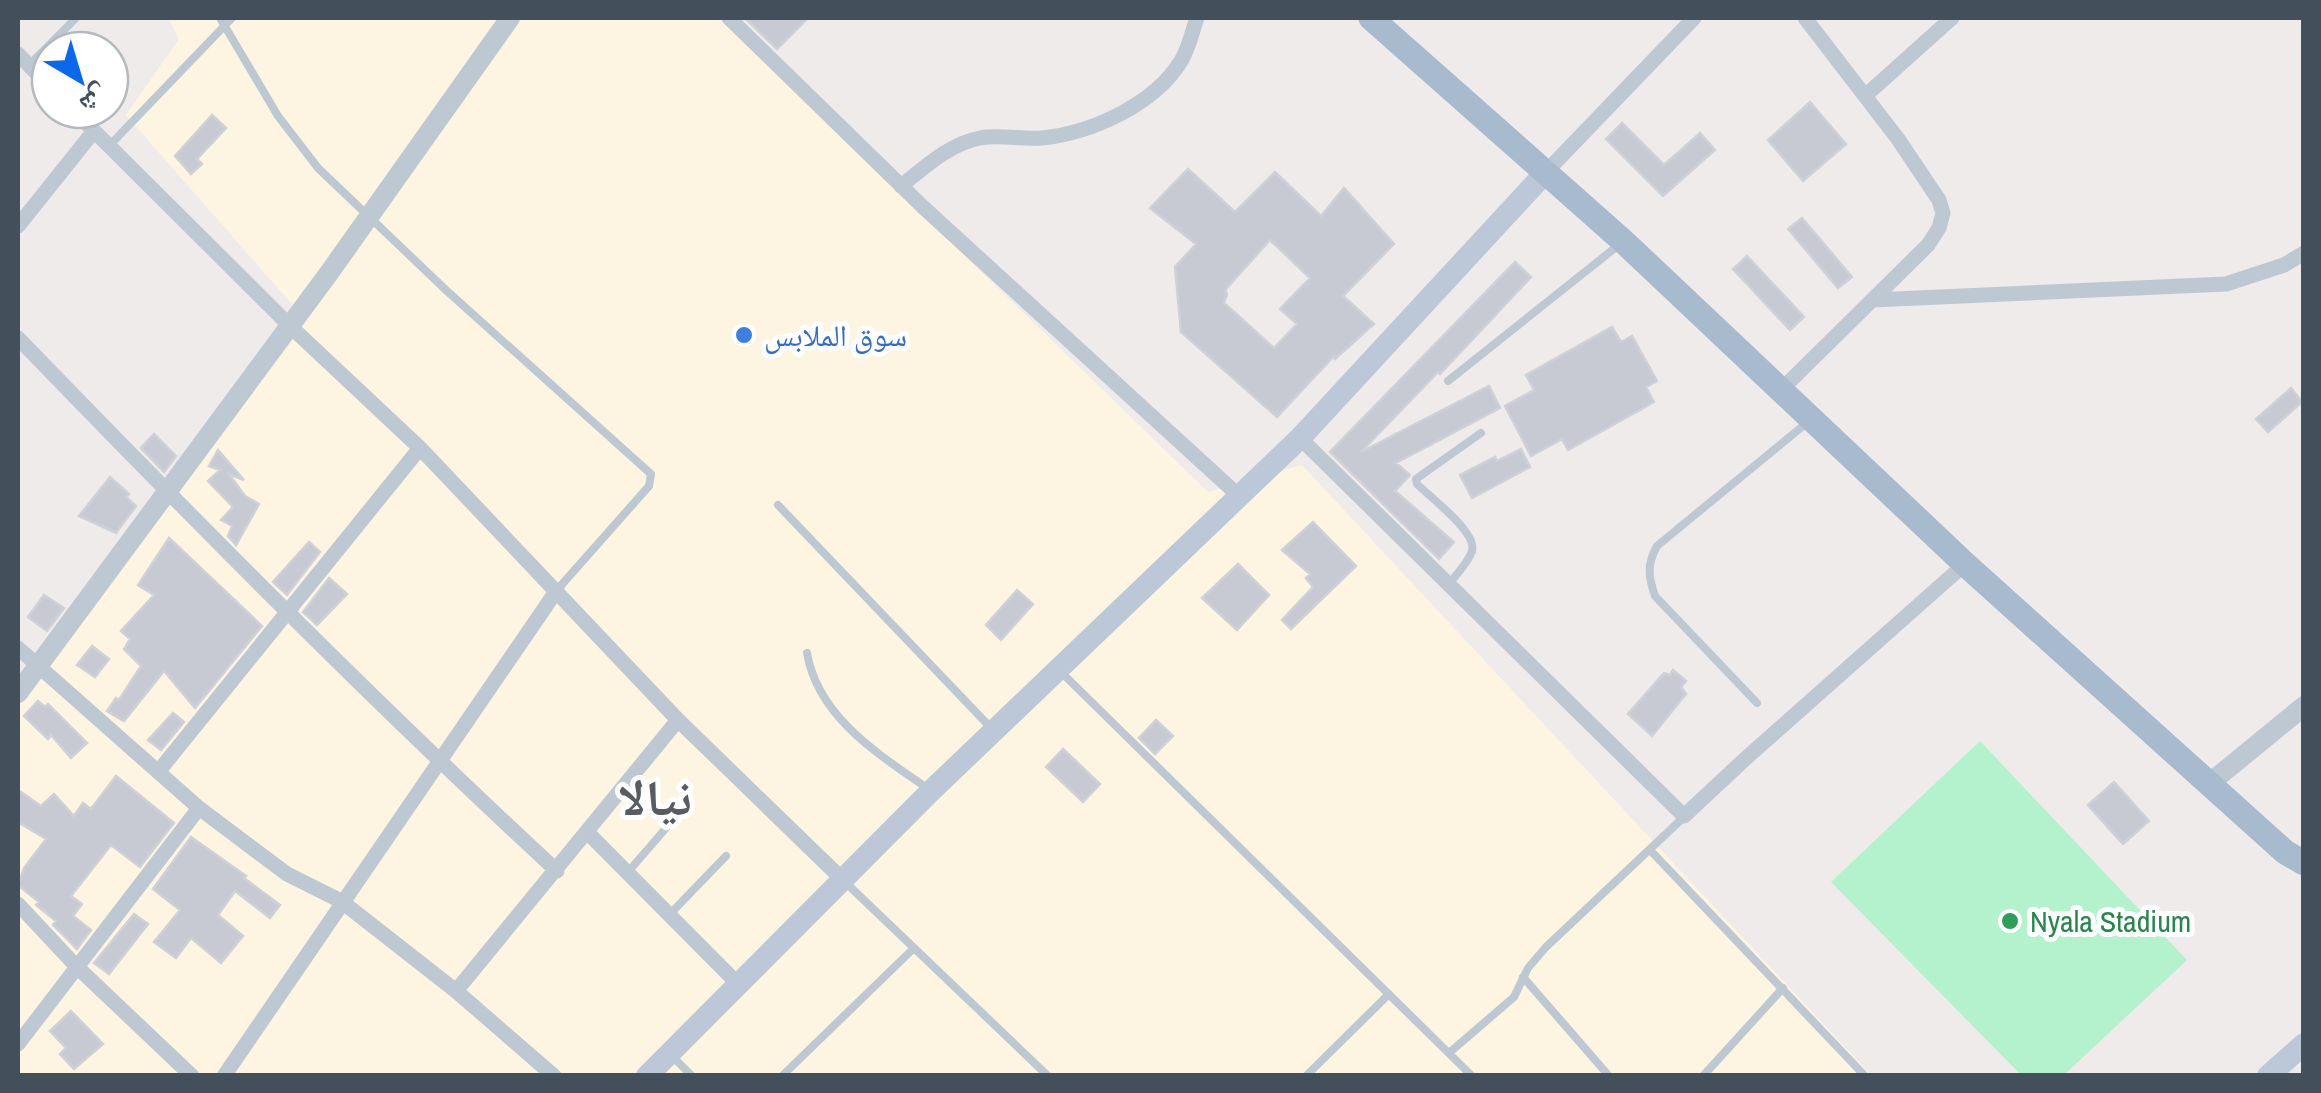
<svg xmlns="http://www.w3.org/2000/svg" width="2321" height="1093" font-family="'Archivo Narrow','Noto Naskh Arabic',sans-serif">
<rect width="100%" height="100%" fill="#efebeb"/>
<!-- commercial -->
<path fill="#fdf5e1" d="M168 18H720L1208 492 1302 465 1871 1075H18V687L303 317 126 115 179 39Z"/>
<!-- grass -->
<path fill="#b4f1cd" d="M1980 741 2187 960 2064 1075H2021L1831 882Z"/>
<!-- building -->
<path fill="#c7cad2" stroke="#cfd1d8" stroke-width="2.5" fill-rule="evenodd" d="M745 18H808L777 49Z
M1810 102 1846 144 1803 181 1768 140Z
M212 115 226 128 197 159 202 164 191 174 175 156Z
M1622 123 1664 165 1700 133 1715 150 1663 196 1606 139Z
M1188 169 1235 212 1275 172 1321 216 1344 188 1394 244 1343 296 1374 324 1335 359 1333 357 1277 417 1181 332 1175 267 1196 244 1150 208ZM1270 240 1310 278 1280 309 1297 324 1274 348 1224 303 1227 294 1225 290Z
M1802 218 1852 277 1838 288 1788 229Z
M1747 256 1804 317 1790 330 1733 269Z
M1515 262 1531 277 1440 374 1438 372 1361 452 1489 386 1500 408 1396 463 1410 475 1395 491 1454 542 1439 559 1330 452Z
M1612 327 1621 342 1632 336 1657 381 1646 387 1654 402 1568 450 1562 439 1531 456 1505 406 1534 390 1526 375Z
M2291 388 2302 402 2268 432 2256 419Z
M154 434 176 456 164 472 141 448Z
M1521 449 1530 467 1472 498 1460 475 1495 457 1497 461Z
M218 450 244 480 229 474 245 496 259 504 236 545 228 536 232 526 221 520 233 507 208 481 220 470 209 466Z
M110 477 129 494 126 497 136 506 116 533 79 516Z
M1313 522 1356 566 1291 629 1282 620 1313 587 1306 578 1310 574 1282 550Z
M169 538 262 626 195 708 164 671 124 721 107 711 116 698 119 700 141 666 124 649 130 639 121 631 154 595 138 585Z
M309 542 320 552 287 595 273 582Z
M1238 564 1269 595 1237 630 1202 598Z
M329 578 347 594 317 625 303 612Z
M1017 590 1033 604 1001 640 986 625Z
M44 595 64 608 47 631 28 617Z
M92 646 109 659 95 677 77 665Z
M1673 670 1686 681 1681 687 1686 694 1652 736 1628 714 1664 673 1670 675Z
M38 701 45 707 48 704 87 743 71 758 51 735 48 739 24 716Z
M173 713 184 722 161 750 148 740Z
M1156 720 1173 736 1155 754 1139 738Z
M1063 749 1100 784 1083 802 1046 767Z
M116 776 174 823 140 867 111 845 71 896 82 904 73 916 91 930 77 949 53 925 56 921 36 905 39 902 18 885 24 868 46 839 18 822V790L41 806 54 794 74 816 83 803 91 809Z
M2114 782 2149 821 2123 844 2088 805Z
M191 837 246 876 244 878 280 905 270 918 235 891 218 915 243 936 221 963 191 938 176 958 154 942 180 910 153 889Z
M134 914 148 924 109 974 94 963Z
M71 1011 103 1044 74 1069 60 1054 66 1048 50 1031Z"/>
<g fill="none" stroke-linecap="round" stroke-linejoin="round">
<!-- service -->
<path stroke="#bdc8d3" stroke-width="8" d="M220 18 278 116 318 168 447 291 651 474 649 486 557 590
M29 65 76 18
M108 147 232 18
M1448 381 1620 244
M778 505 993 730
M1448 585C1456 575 1468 563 1472 551 1478 533 1430 497 1417 484L1416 479 1481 433
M807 653C818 717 878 754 927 788
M1061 672 1472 1076
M1757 703 1655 596C1648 576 1647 564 1657 546L1809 421
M1650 850 1865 1076
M628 872 673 820
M845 882 1048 1076
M670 914 726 856
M1523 977 1609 1076
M1449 1053 1514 997 1528 968 1546 947 1684 817
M670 1054 692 1076
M782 1076 913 949
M1306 1076 1389 994
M1703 1076 1783 988"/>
<!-- minor -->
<path stroke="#bdc8d3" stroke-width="15" d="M729 18 923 207 1238 495
M18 54 50 87
M1865 96 1952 18
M73 110 290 326 420 448 678 720 842 879
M1546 172 1694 18
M901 186C925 167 949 144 980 138 1001 134 1022 140 1042 138 1091 133 1154 105 1181 61 1189 48 1192 32 1197 18
M18 226 94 131
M1873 300 2226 284 2284 265 2304 253
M18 338C193 519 371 699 557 871
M1782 389 1928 245 1939 228 1943 213 1939 200 1898 139 1805 18
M1300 438 1684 816 1745 759 1965 564
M18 648 199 808 287 874 341 901 456 991 554 1076
M158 772 420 448
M587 832 738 984
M18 904 76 966 192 1076
M456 991 678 720
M18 1044 199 808
M224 1076 557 590"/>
<!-- tertiary -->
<path stroke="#bdc8d3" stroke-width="20" d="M18 693 329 273 510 18
M2210 783 2304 706"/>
<!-- secondary -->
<path stroke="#bcc8d7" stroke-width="22" d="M647 1076 931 791 1300 438 1546 172
M2268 1076 2304 1044"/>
<!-- primary -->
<path stroke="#a8bace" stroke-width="25" d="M1371 18 1623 241 1965 564 2285 852 2304 863"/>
</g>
<!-- markers -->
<circle fill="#3f7fe0" stroke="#fff" stroke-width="4" cx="744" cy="335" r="10"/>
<circle fill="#2e9e5b" stroke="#fff" stroke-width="4" cx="2010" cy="921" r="10"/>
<g text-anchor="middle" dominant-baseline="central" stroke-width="10" stroke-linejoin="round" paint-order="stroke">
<!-- shop labels -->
<g font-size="30" fill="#366cbe" stroke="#fff" text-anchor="start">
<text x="764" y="335">سوق الملابس</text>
</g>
<!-- leisure labels -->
<g font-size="30" fill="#27864d" stroke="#fff" text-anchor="start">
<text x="2030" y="921">Nyala Stadium</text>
</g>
<!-- town labels -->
<g font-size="50" font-weight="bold" fill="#585c61" stroke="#fff">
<text x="655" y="797">نيالا</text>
</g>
</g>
<!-- border -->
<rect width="2321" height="1093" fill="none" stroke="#434f5a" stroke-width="40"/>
<!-- north arrow -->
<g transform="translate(80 80) rotate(142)"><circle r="48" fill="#ffffff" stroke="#b4b9bd" stroke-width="2.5"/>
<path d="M0-8L18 38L0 25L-18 38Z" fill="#0b68e9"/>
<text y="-15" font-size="28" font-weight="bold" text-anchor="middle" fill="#434f5a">ش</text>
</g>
</svg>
